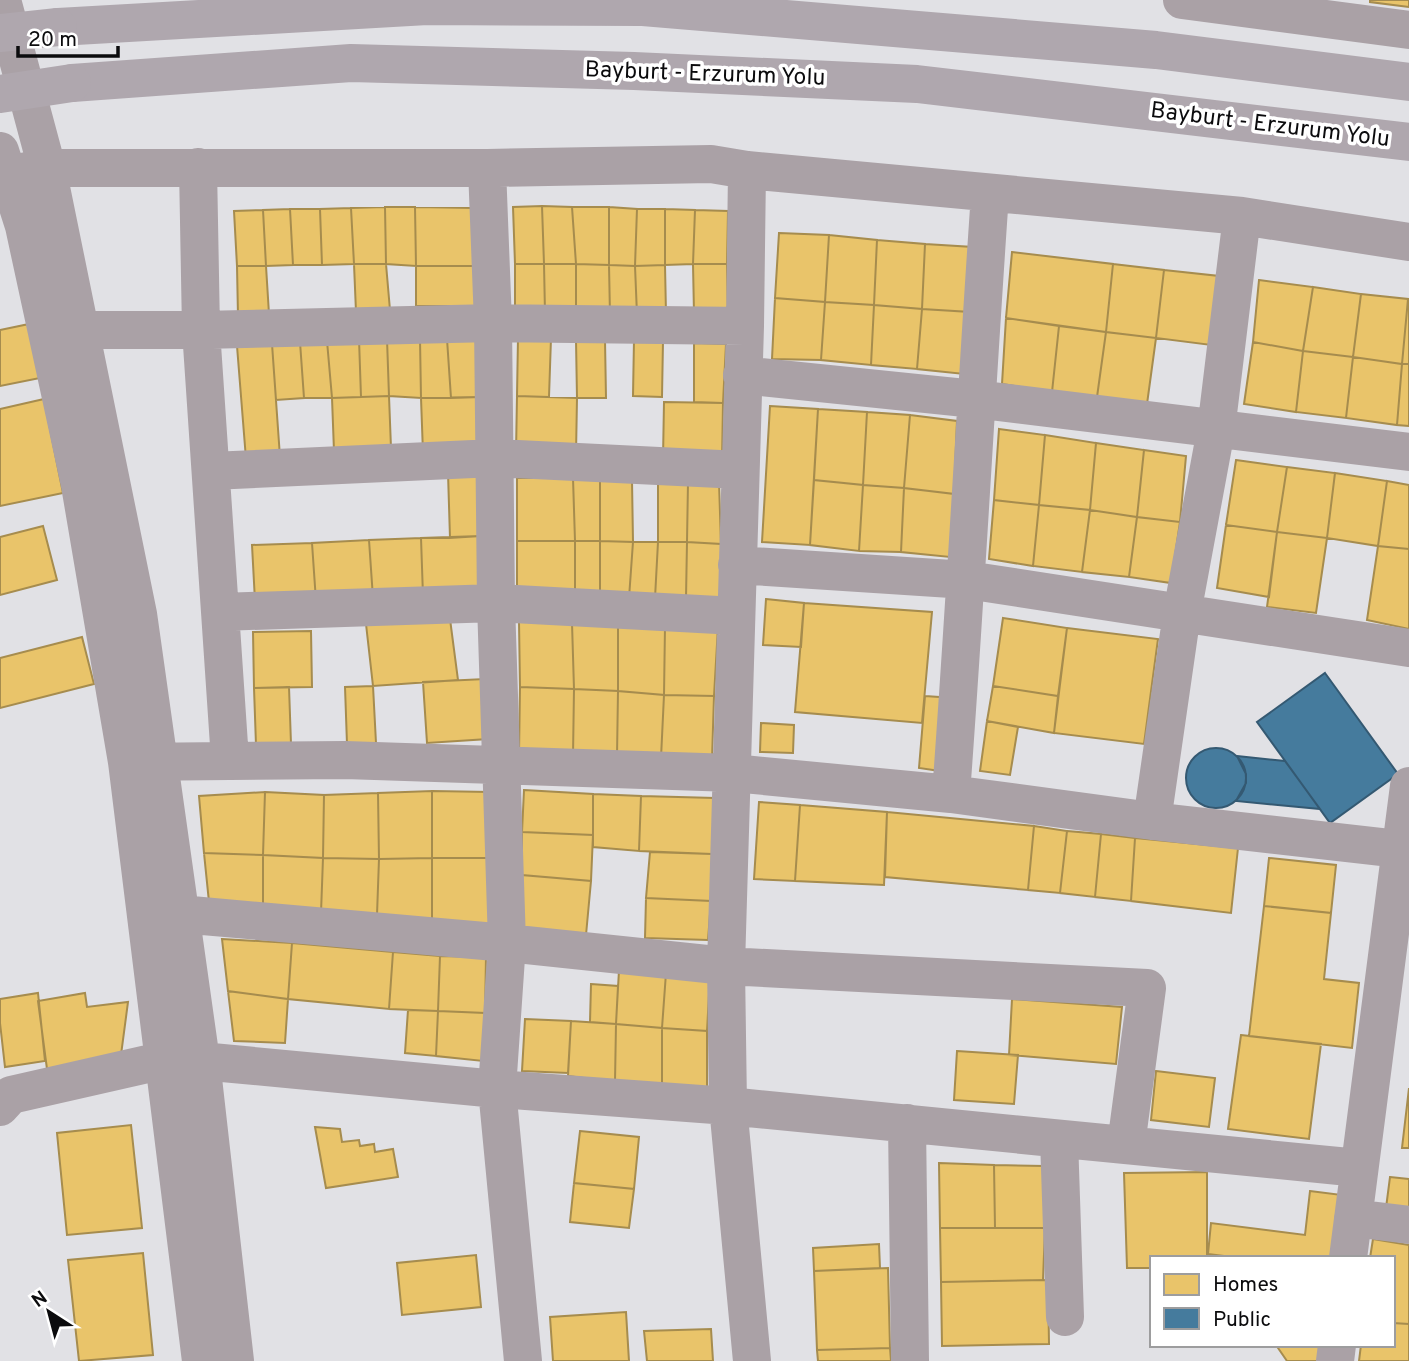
<svg xmlns="http://www.w3.org/2000/svg" width="1409" height="1361" font-family="Overpass,sans-serif">
<rect width="100%" height="100%" fill="#e1e1e5"/>
<!-- homes -->
<path fill="#e9c46a" stroke="#a68c4e" stroke-width="2" d="M1370 0H1409V7L1370 2Z
M542 206 544 264H515L513 207Z
M542 206 572 207 576 264H544Z
M385 207H415L416 266 386 264Z
M385 207 386 264H354L351 208Z
M415 207 475 208 476 266H416Z
M572 207H609V265L576 264Z
M609 207 637 209 635 266 609 265Z
M351 208 354 264 322 265 320 209Z
M290 209H320L322 265H293Z
M290 209 293 265 266 266 263 210Z
M637 209H665V265L635 266Z
M665 209 695 210 693 264 665 265Z
M263 210 266 266H237L234 211Z
M695 210 728 211 727 264H693Z
M779 233 829 235 825 302 775 298Z
M829 235 877 240 874 305 825 302Z
M877 240 925 244 922 309 874 305Z
M925 244 973 247 970 312 922 309Z
M1012 252 1113 264 1106 332 1006 318Z
M354 264H386L390 310 356 312Z
M515 264H544L545 313 515 312Z
M544 264H576V315L545 313Z
M576 264 609 265 610 315H576Z
M693 264H727L728 313H694Z
M1113 264 1164 270 1156 338 1106 332Z
M609 265 635 266 637 315H610Z
M665 265 666 314 637 315 635 266Z
M237 266H266L269 314 238 316Z
M416 266H476V306H416Z
M1164 270 1219 276 1211 345 1156 338Z
M1259 280 1313 287 1303 351 1253 342Z
M1313 287 1361 294 1353 357 1303 351Z
M1361 294 1408 299 1402 364 1353 357Z
M775 298 825 302 821 360 772 359Z
M1408 299H1409V364H1402Z
M825 302 874 305 871 365 821 360Z
M874 305 922 309 917 369 871 365Z
M922 309 970 312 964 374 917 369Z
M1006 318 1059 326 1052 392 1002 384Z
M29 324 40 378 0 386V330Z
M1059 326 1106 332 1097 397 1052 392Z
M1106 332 1156 338 1147 404 1097 397Z
M477 337 480 397 451 398 447 339Z
M518 338H551L549 397 517 396Z
M359 339H387L389 396 361 397Z
M359 339 361 397 332 398 327 341Z
M387 339H420L421 398 389 396Z
M420 339H447L451 398H421Z
M576 340H605L606 398H577Z
M634 340 663 341 662 397 633 396Z
M327 341 332 398H304L300 342Z
M300 342 304 398 276 400 272 344Z
M1253 342 1303 351 1296 412 1244 404Z
M694 343 726 344 723 403 694 402Z
M272 344 280 457 246 459 237 346Z
M1303 351 1353 357 1346 418 1296 412Z
M1353 357 1402 364 1397 425 1346 418Z
M1402 364H1409V426L1397 425Z
M389 396 391 448 334 451 332 398Z
M517 396 577 398 576 454 516 453Z
M480 397 482 450 423 453 421 398Z
M44 399 63 493 0 506V409Z
M664 402 723 403 722 460 663 459Z
M770 406 818 409 810 545 762 542Z
M818 409 867 412 863 485 814 480Z
M867 412 910 415 904 488 863 485Z
M910 415 957 421 954 494 904 488Z
M999 429 1045 435 1039 505 994 500Z
M1045 435 1096 443 1090 510 1039 505Z
M1096 443 1144 450 1137 517 1090 510Z
M1144 450 1186 456 1180 522 1137 517Z
M1236 460 1287 467 1277 532 1226 525Z
M1287 467 1335 473 1327 538 1277 532Z
M448 473H477L480 536 450 538Z
M1335 473 1387 481 1378 546 1327 538Z
M517 478H573L575 541H517Z
M573 478 600 479V541H575Z
M600 479 632 480 633 542 600 541Z
M814 480 863 485 859 551 810 545Z
M658 481 688 482 687 542H658Z
M1387 481 1409 485V549L1378 546Z
M688 482H719L721 544 687 542Z
M863 485 904 488 901 552 859 551Z
M904 488 954 494 950 557 901 552Z
M994 500 1039 505 1033 566 989 559Z
M1039 505 1090 510 1082 572 1033 566Z
M1090 510 1137 517 1129 577 1082 572Z
M1137 517 1180 522 1171 583 1129 577Z
M1226 525 1277 532 1269 597 1217 588Z
M43 526 57 580 0 595V537Z
M1277 532 1327 538 1316 613 1267 607Z
M480 536 481 594 423 596 421 538Z
M421 538 423 596 373 598 369 540Z
M369 540 373 598 316 601 312 543Z
M517 541H575V596H517Z
M575 541H600V597L575 596Z
M600 541 633 542 629 598 600 597Z
M633 542H658L655 598H629Z
M658 542H687L686 598H655Z
M687 542 721 544V602L686 598Z
M312 543 316 601H255L252 545Z
M1378 546 1409 549V629L1367 620Z
M766 599 804 603 801 647 763 645Z
M804 603 932 612 922 723 795 712Z
M1003 618 1067 628 1058 696 993 686Z
M450 619 458 680 373 686 366 624Z
M519 621 572 623 574 689 520 687Z
M572 623 618 625V691L574 689Z
M618 625 665 626 664 695 618 691Z
M665 626 718 627 714 696 664 695Z
M1067 628 1158 639 1144 744 1054 733Z
M311 631 312 687 254 688 253 632Z
M82 637 94 684 0 708V658Z
M485 679 488 739 427 743 423 682Z
M373 686 376 743 347 744 345 687Z
M993 686 1058 696 1054 733 987 721Z
M289 687 291 744 256 745 254 688Z
M520 687 574 689 573 756 519 754Z
M574 689 618 691 617 756H573Z
M618 691 664 695 661 758 617 756Z
M664 695 714 696 712 759 661 758Z
M925 696 953 698 947 772 919 768Z
M987 721 1018 727 1010 775 980 771Z
M761 723 794 725 793 753 760 752Z
M524 790 593 794V835L522 832Z
M432 791 490 792V858H432Z
M432 791V858L379 859 378 793Z
M265 792 324 795 323 858 263 855Z
M265 792 263 855 204 853 199 796Z
M378 793 379 859 323 858 324 795Z
M593 794 641 796 639 851 593 847Z
M641 796 715 798 712 854 639 851Z
M759 802 800 805 795 881 754 879Z
M800 805 887 812 884 885 795 881Z
M887 812 1034 826 1028 890 885 877Z
M1034 826 1067 831 1060 893 1028 890Z
M1067 831 1101 834 1095 897 1060 893Z
M522 832 593 835 591 881 522 875Z
M1101 834 1135 838 1131 901 1095 897Z
M1135 838 1238 848 1231 913 1131 901Z
M650 852 712 854 711 901 646 898Z
M204 853 263 855V908L209 902Z
M263 855 323 858 321 913 263 908Z
M323 858 379 859 377 915 321 913Z
M432 858H490L492 925 432 921Z
M432 858V921L377 915 379 859Z
M1269 858 1336 865 1331 913 1264 906Z
M522 875 591 881 586 935 522 931Z
M646 898 711 901 708 940 645 938Z
M1264 906 1331 913 1324 979 1359 983 1352 1048 1249 1036Z
M222 939 292 943 288 999 228 991Z
M292 943 393 952 389 1009 288 999Z
M393 952 440 956 438 1011 389 1009Z
M440 956 486 957 485 1013 438 1011Z
M619 970 666 973 662 1028 616 1024Z
M666 973 710 976 707 1031 662 1028Z
M591 984 618 986 616 1024 590 1022Z
M228 991 288 999 285 1043 234 1041Z
M38 993 45 1061 5 1067 0 1023V999Z
M85 993 87 1007 128 1002 121 1055 47 1069 38 1001Z
M1012 999 1122 1007 1116 1064 1009 1055Z
M408 1010 438 1011 436 1056 405 1053Z
M438 1011 485 1013 483 1061 436 1056Z
M525 1019 571 1021 568 1073 522 1071Z
M571 1021 616 1024 615 1082 568 1076Z
M616 1024 662 1028V1085L615 1082Z
M662 1028 707 1031V1089L662 1085Z
M1241 1035 1321 1044 1309 1139 1228 1129Z
M957 1051 1018 1055 1014 1104 954 1100Z
M1156 1071 1215 1078 1209 1127 1151 1120Z
M1409 1088V1148H1402Z
M131 1125 142 1228 67 1235 57 1133Z
M315 1127 340 1129 342 1142 359 1140 360 1146 374 1144 375 1152 393 1149 398 1177 326 1188Z
M580 1131 639 1137 634 1189 574 1183Z
M939 1163 994 1165 995 1228H940Z
M994 1165 1044 1166 1045 1228H995Z
M1207 1172V1258H1152V1268H1127L1124 1173Z
M1390 1177 1409 1179V1211L1386 1208Z
M574 1183 634 1189 629 1228 570 1222Z
M1310 1191 1342 1195 1333 1258H1240L1208 1254 1211 1223 1305 1235Z
M940 1228H1045L1043 1280 941 1282Z
M1373 1239 1409 1245V1324L1393 1323V1258H1370Z
M879 1244 880 1268 814 1271 813 1248Z
M143 1253 153 1355 79 1361 68 1260Z
M476 1255 481 1307 402 1315 397 1263Z
M888 1268 890 1348 817 1350 814 1271Z
M1048 1280 1049 1344 942 1346 941 1282Z
M626 1312 629 1361H553L550 1317Z
M1393 1323 1409 1324V1361H1359L1361 1345H1393Z
M711 1329 713 1361H647L644 1331Z
M1276 1345H1321L1319 1361H1287Z
M890 1348 891 1361H818L817 1350Z"/>
<!-- public -->
<path fill="#457b9d" stroke="#345972" stroke-width="2" d="M1325 673 1398 774 1330 823 1257 722Z
M1186 778a30 30 0 1 1 60 0a30 30 0 1 1-60 0Z
M1237 756 1285 761 1320 809 1236 801 1246 783V774Z"/>
<g fill="none" stroke-linecap="round" stroke-linejoin="round">
<!-- minor -->
<path stroke="#aaa1a6" stroke-width="38" d="M2 0 47 168 138 614 201 1061 235 1361
M1182 0 1409 30
M0 151 24 226 80 485 127 762 201 1361
M198 167 201 330 230 760
M487 168 493 323 496 603 507 943 497 1089 523 1361
M747 170 745 326 726 966 728 1106 752 1361
M8 174 47 168H487L711 164 747 170 1242 216 1409 242
M80 330H201L493 323 745 326
M742 375 975 399 1409 452
M211 471 495 458 740 470
M737 565 967 580 1409 648
M220 612 496 603 736 616
M127 762 345 760 733 773 951 794 1152 821 1409 850
M951 794C966 594 976 394 990 194
M1152 821 1182 613 1216 430 1242 216
M180 914 507 943 726 966 1147 988 1126 1145
M0 1107 11 1095 165 1060 201 1061 497 1089 728 1106 1359 1168
M907 1123 910 1361
M1059 1139 1065 1317
M1353 1218 1409 1225
M1348 1258 1409 786
M1335 1361 1337 1345"/>
<!-- highway -->
<path stroke="#afa7ae" stroke-width="38" d="M58 27 427 6 643 7 1156 50 1409 82
M72 83 351 63 634 71 917 84 1409 142"/>
<!-- highway-bridge -->
<path stroke="#afa7ae" stroke-width="38" d="M0 33 58 27
M0 94 72 83"/>
</g>
<g text-anchor="middle" dominant-baseline="central" stroke-width="7" stroke-linejoin="round" paint-order="stroke">
<!-- street labels -->
<g font-size="23" fill="#0b0b0d" stroke="#fff">
<text transform="translate(705 75) rotate(2)">Bayburt - Erzurum Yolu</text>
<text transform="translate(1270 126) rotate(7)">Bayburt - Erzurum Yolu</text>
</g>
</g>
<!-- legend -->
<rect x="1150" y="1256" width="245" height="91" fill="#ffffff" stroke="#9d9d9e" stroke-width="2"/>
<rect x="1164" y="1274" width="35" height="21" fill="#e9c46a" stroke="#9d9d9e" stroke-width="2"/>
<text x="1213" y="1291" font-size="21" fill="#0b0b0d">Homes</text>
<rect x="1164" y="1308" width="35" height="21" fill="#457b9d" stroke="#9d9d9e" stroke-width="2"/>
<text x="1213" y="1326" font-size="21" fill="#0b0b0d">Public</text>
<!-- north arrow -->
<g transform="translate(49 1312) rotate(324)" stroke="#ffffff" stroke-width="5" paint-order="stroke">
<path d="M0-5L12 26L0 18L-12 26Z" fill="#0b0b0d"/>
<text y="-10" font-size="19" font-weight="bold" text-anchor="middle" fill="#0b0b0d">N</text>
</g>
<!-- scale -->
<path d="M18 46v10h100v-10" fill="none" stroke="#0b0b0d" stroke-width="3.5"/>
<text x="28" y="46" font-size="21" fill="#0b0b0d" stroke="#ffffff" stroke-width="5" paint-order="stroke">20 m</text>
</svg>
